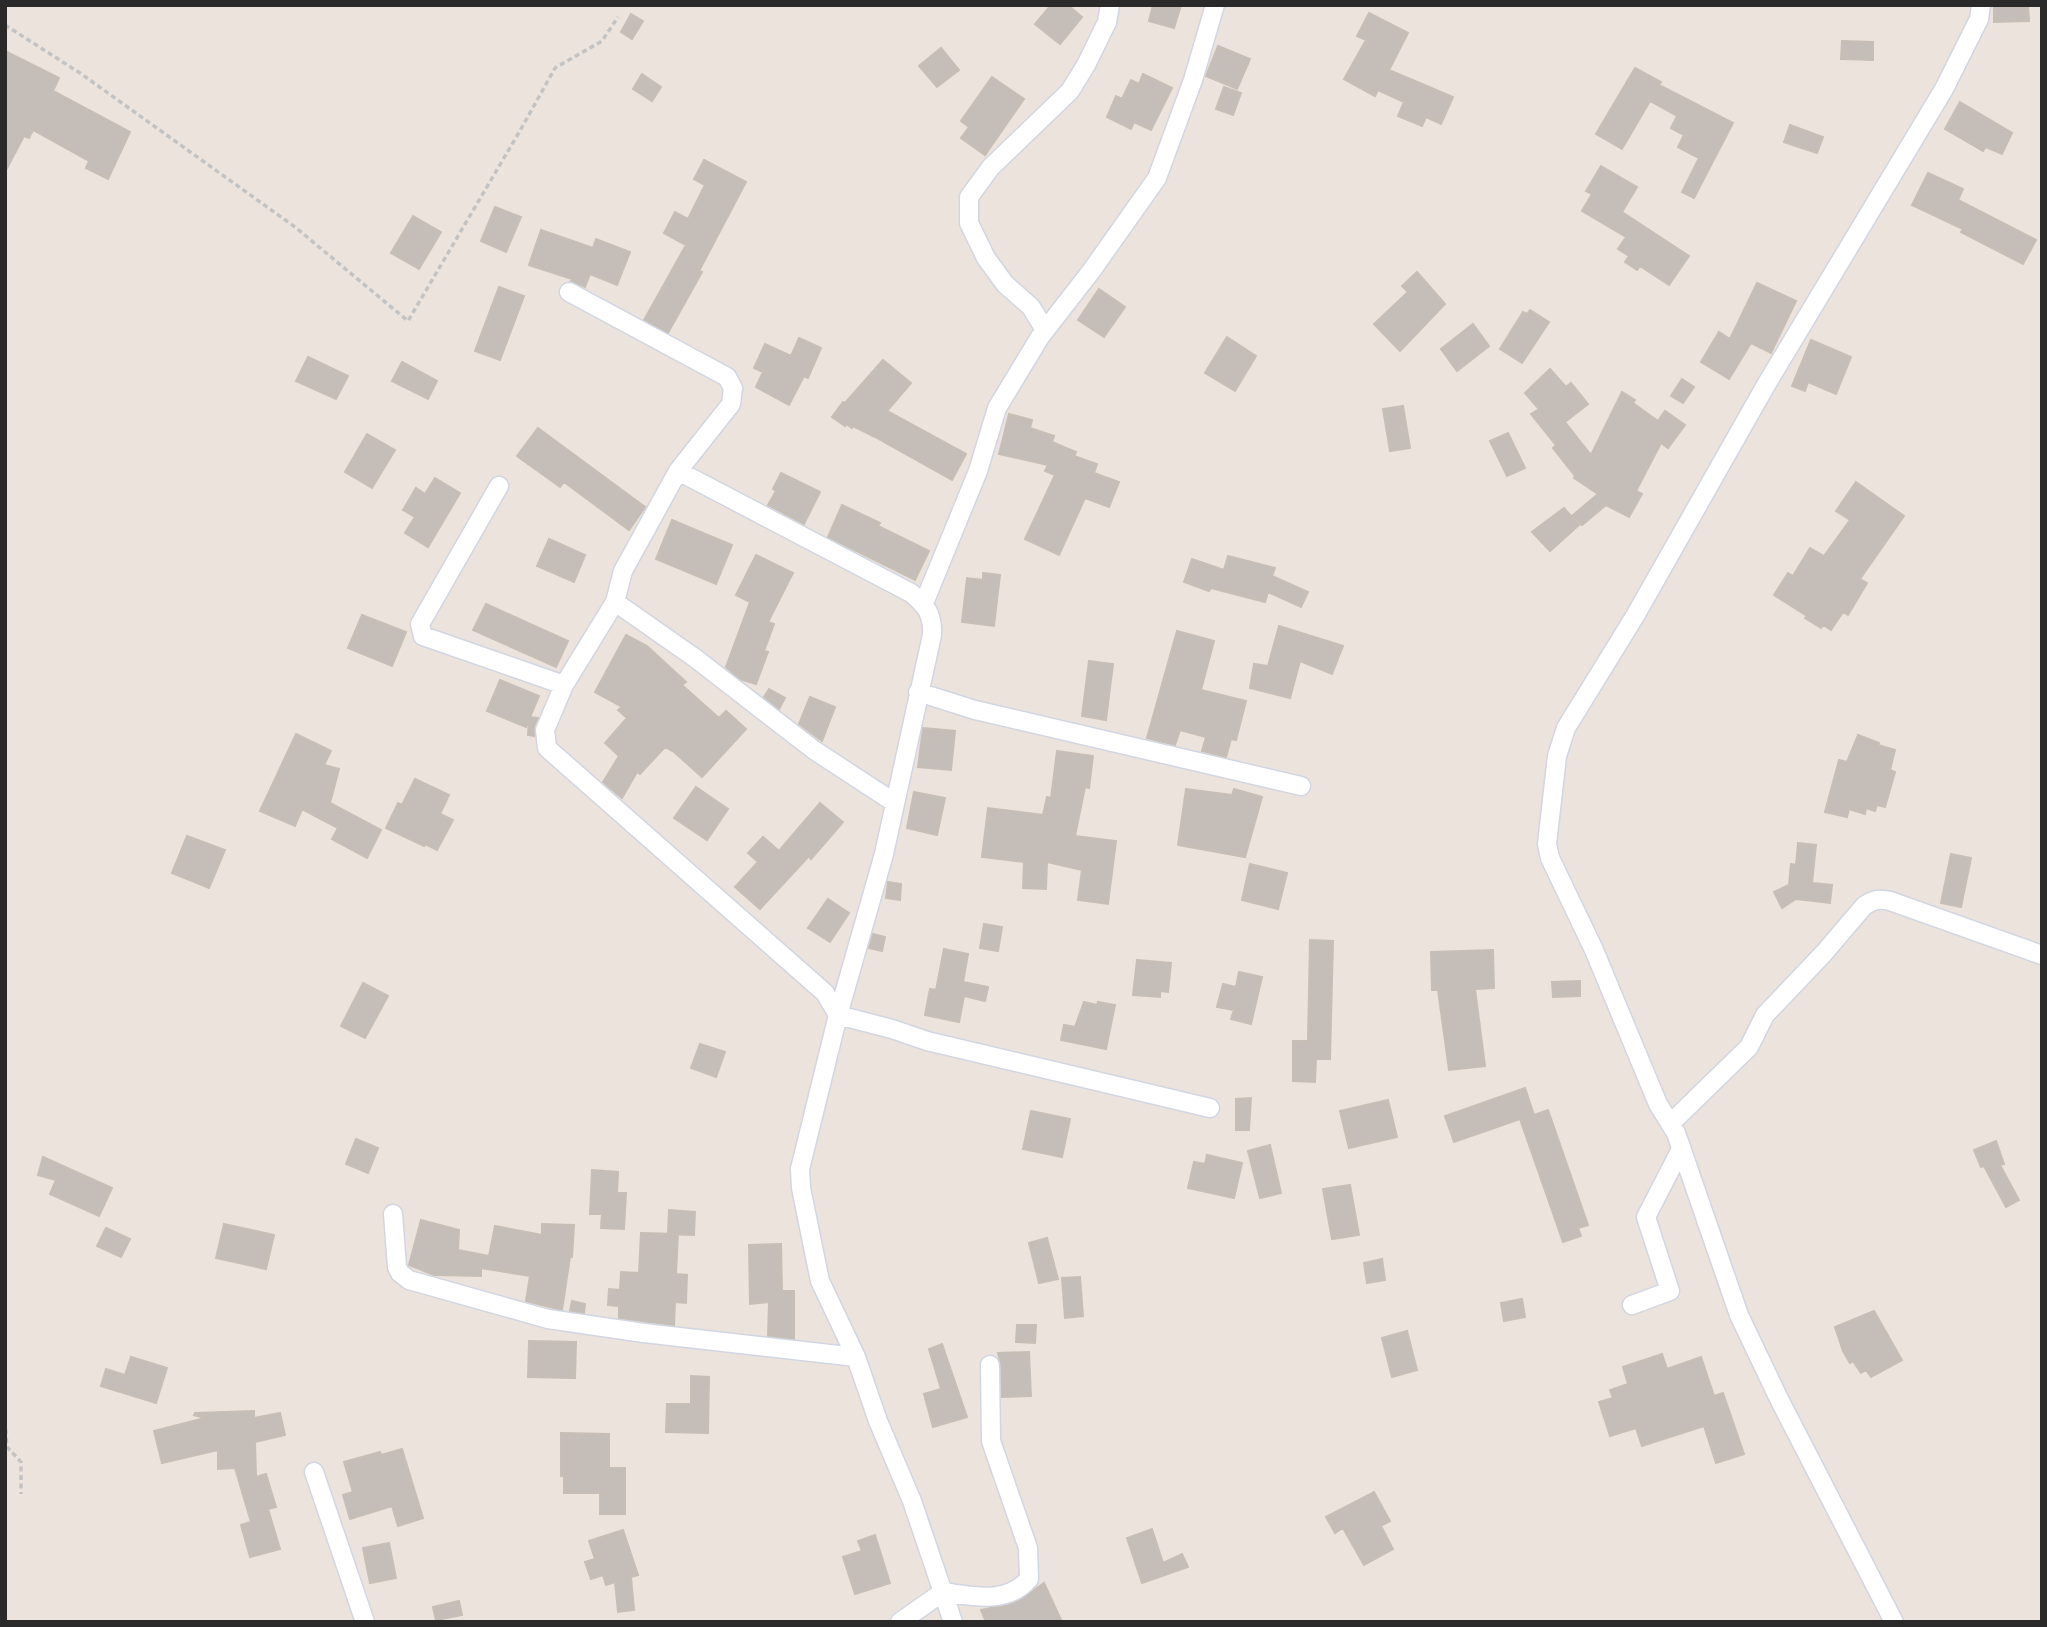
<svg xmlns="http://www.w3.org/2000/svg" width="2047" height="1627" font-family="'Varela Round',sans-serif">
<rect width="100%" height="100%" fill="#ece3dc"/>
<!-- building -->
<path fill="#c4bdb8" stroke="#c7bfb5" stroke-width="2" d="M1051 5H1068L1082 17 1060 44 1035 24Z
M1153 5H1181L1174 28 1149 21Z
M1994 5H2028L2029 21 1994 22Z
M1369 13 1408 33 1389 70 1453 97 1441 124 1426 117 1422 126 1398 116 1404 102 1378 90 1375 96 1344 79 1366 40 1357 36Z
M631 14 643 21 632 39 621 32Z
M1842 41 1873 42V60L1841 59Z
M1218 46 1250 59 1237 89 1206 76Z
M941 48 959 70 937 87 919 66Z
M5 51 59 78 53 91 130 132 108 179 86 168 89 161 33 130 29 138 24 136 5 172Z
M1635 68 1661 82 1659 85 1733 123 1694 198 1682 192 1699 158 1678 147 1684 135 1671 128 1677 116 1650 101 1622 149 1596 134Z
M642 74 661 87 652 101 633 89Z
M1143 74 1172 88 1151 130 1134 122 1131 129 1107 117 1116 96 1122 99 1131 80 1139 84Z
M992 77 1024 99 985 155 961 138 969 127 961 121Z
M1224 87 1241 93 1233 115 1216 109Z
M1960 102 2012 133 2002 154 1986 147 1983 151 1945 129Z
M1790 125 1823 137 1817 153 1784 142Z
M704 160 746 182 699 271 702 272 668 333 644 320 686 245 664 233 675 212 688 219 705 185 694 179Z
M1601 166 1637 187 1622 212 1689 256 1669 285 1640 266 1637 270 1625 262 1629 256 1618 249 1626 237 1582 211 1592 194 1586 191Z
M1928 173 1963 189 1958 200 2036 240 2023 264 1961 232 1963 229 1912 205Z
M495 207 521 217 506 252 481 241Z
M413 216 441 232 419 269 391 253Z
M541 230 593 248 596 239 630 252 617 285 590 274 585 287 571 281 572 279 529 265Z
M1417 272 1445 304 1400 351 1374 324 1408 292 1402 286Z
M1757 283 1796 301 1771 353 1751 343 1729 379 1701 362 1719 332 1730 339Z
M499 287 524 296 500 360 475 351Z
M1099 289 1125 307 1104 337 1078 320Z
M1530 310 1549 322 1522 363 1500 349 1523 312 1527 314Z
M1473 324 1489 346 1457 371 1441 349Z
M1227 337 1256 356 1235 391 1205 373Z
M799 338 821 348 808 378 804 376 789 405 756 387 763 372 754 368 765 344 791 356Z
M1811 340 1851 357 1836 394 1808 382 1805 391 1792 386Z
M308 357 348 376 336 399 296 381Z
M883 360 911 383 887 411 966 454 952 480 875 437 853 426 852 428 846 424 845 426 832 417 843 402 845 403Z
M402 362 437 381 428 399 392 381Z
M1550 369 1566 387 1571 383 1588 404 1565 422 1591 455 1622 392 1635 400 1633 403 1658 421 1665 411 1685 425 1668 448 1661 443 1636 491 1642 494 1629 517 1606 505 1582 525 1573 515 1598 494 1574 478 1575 476 1553 448 1556 445 1531 414 1539 409 1525 393Z
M1682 379 1694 387 1683 403 1671 396Z
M1403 406 1410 448 1390 451 1383 409Z
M1009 414 1032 420 1030 428 1054 436 1052 442 1076 452 1074 456 1097 464 1094 473 1119 482 1109 507 1085 498 1059 555 1025 539 1055 475 1045 471 1048 465 999 454Z
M538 428 645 507 629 530 564 482 560 487 517 456Z
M1508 433 1525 468 1507 476 1490 441Z
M367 434 395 450 372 488 345 472Z
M781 473 820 492 804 524 768 505 776 491 773 489Z
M435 478 460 493 428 547 405 533 415 517 403 510 416 488 425 494Z
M1856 482 1904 516 1860 579 1867 583 1848 615 1843 612 1831 630 1823 625 1821 628 1805 618 1807 616 1774 595 1788 573 1793 576 1810 548 1824 556 1850 520 1836 511Z
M842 505 880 523 878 526 929 551 915 580 828 537Z
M1564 508 1579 525 1550 551 1532 532Z
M672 520 732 545 716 584 656 559Z
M549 539 585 555 574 582 537 566Z
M756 555 793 573 768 622 774 624 764 651 768 652 756 684 740 679 726 667 750 602 736 595Z
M1228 556 1275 568 1272 576 1308 592 1301 607 1268 592 1265 602 1211 588 1209 591 1184 582 1192 559 1224 570Z
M983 573 1000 575 994 626 962 622 967 578 983 580Z
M486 604 568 641 556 667 473 630Z
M362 615 406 632 392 666 348 648Z
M1279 626 1343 646 1332 674 1300 661 1290 698 1250 688 1254 664 1268 666Z
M1177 631 1214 641 1201 690 1246 701 1236 740 1231 739 1226 757 1202 751 1206 737 1180 730 1175 745 1147 738Z
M626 635 647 646 686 682 682 685 719 718 726 711 746 729 702 777 674 752 665 747 640 774 637 772 622 798 603 782 619 756 605 743 627 718 618 710 622 707 595 692Z
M1089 661 1113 664 1106 720 1082 716Z
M500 680 539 696 530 717 538 718 534 726V736L528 735 529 719 526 727 487 711Z
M769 689 785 698 779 709 764 697Z
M810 697 835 707 822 741 799 724Z
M923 728 955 731 951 770 918 767Z
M296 734 331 751 324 765 339 769 330 803 381 830 367 858 332 839 338 828 302 809 295 826 260 811Z
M1858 735 1879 743 1878 745 1895 750 1890 770 1895 772 1885 807 1877 805 1875 811 1866 808 1865 814 1849 809 1847 817 1825 812 1839 760 1847 762Z
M1057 751 1093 756 1089 788 1085 787 1075 836 1116 841 1108 904 1078 900 1082 870 1047 862 1046 889 1023 888 1024 862 982 857 988 808 1043 815 1047 797 1051 798Z
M415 779 449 795 440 814 453 820 437 850 425 844 424 846 386 828 398 803 402 805Z
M696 787 728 809 707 840 674 818Z
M1186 789 1232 795 1234 789 1262 797 1245 857 1178 845Z
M914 792 945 798 937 835 907 828Z
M820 803 843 822 811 859 809 856 760 909 735 887 758 862 748 853 763 837 779 851Z
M187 836 225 850 209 888 172 873Z
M1798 843 1816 845 1812 883 1832 885 1830 903 1796 899 1782 908 1774 892 1789 885 1791 864 1796 865Z
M1951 854 1971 858 1961 907 1941 903Z
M1250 864 1287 873 1278 909 1242 900Z
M888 882 901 884 900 900 886 898Z
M828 899 849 913 830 942 808 928Z
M984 924 1002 927 998 951 980 948Z
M873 934 885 937 882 951 869 948Z
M1310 940 1333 941 1330 1059H1316L1315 1082 1293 1081V1041H1308Z
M944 949 968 954 963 982 988 987 985 1001 964 996 959 1022 925 1015 930 989 936 990Z
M1493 950 1494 988 1475 989 1485 1066 1449 1070 1438 990H1432L1431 952Z
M1137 960 1171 963 1168 992 1160 991V997L1133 995Z
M1239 972 1262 977 1251 1024 1231 1019 1234 1010 1217 1007 1223 984 1236 987Z
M1580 981V996L1553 997 1552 982Z
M363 983 388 996 365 1038 341 1026Z
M1084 1002 1097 1005 1098 1002 1115 1005 1106 1049 1061 1040 1064 1025 1075 1027Z
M700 1044 725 1052 716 1077 691 1068Z
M1525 1088 1534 1115 1548 1110 1588 1225 1578 1228 1581 1236 1563 1242 1520 1119 1454 1142 1445 1116Z
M1251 1098 1249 1130H1236V1099Z
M1388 1100 1397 1137 1349 1148 1340 1111Z
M1031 1111 1070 1119 1062 1157 1023 1149Z
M356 1139 378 1148 368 1173 346 1164Z
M1996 1141 2004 1164 2000 1165 2019 1200 2006 1207 1984 1166 1981 1167 1974 1150Z
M1270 1145 1281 1193 1260 1198 1248 1151Z
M1207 1155 1242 1163 1234 1198 1188 1188 1194 1162 1205 1164Z
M43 1157 112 1188 99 1216 50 1194 56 1180 38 1175Z
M592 1170 618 1172 617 1193H626L624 1229 601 1228 602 1214H590Z
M1350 1185 1359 1235 1332 1239 1323 1189Z
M669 1210 695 1212 694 1235 668 1234Z
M421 1220 459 1230 458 1250 489 1256 495 1226 542 1235V1224L574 1225 572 1257H570L562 1310 526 1301 530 1276 481 1268V1276L434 1275 409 1265Z
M224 1224 274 1235 266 1269 216 1258Z
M106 1228 130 1239 121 1257 97 1246Z
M641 1233 678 1234 676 1274 687 1275 686 1303 675 1302 674 1325 619 1318V1306L608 1305 609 1289 620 1290 621 1272 639 1273Z
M1047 1238 1058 1279 1039 1283 1029 1243Z
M781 1244 782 1291H794V1339L768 1336 769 1302 750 1304 749 1245Z
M1382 1259 1385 1280 1367 1283 1364 1263Z
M1080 1277 1083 1316 1065 1318 1062 1278Z
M1522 1299 1525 1317 1504 1321 1501 1303Z
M572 1301 585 1304 584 1313 570 1311Z
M1874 1311 1902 1360 1871 1377 1866 1370 1861 1373 1853 1361 1850 1363 1843 1351 1835 1327Z
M1017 1325H1036L1035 1343 1016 1342Z
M1407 1331 1417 1370 1392 1377 1382 1338Z
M529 1341 576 1342 575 1378 528 1377Z
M942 1344 967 1417 933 1427 924 1394 941 1389 929 1349Z
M1029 1352 1031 1396 1002 1397 1001 1365 998 1353Z
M1662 1354 1667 1369 1701 1357 1714 1396 1723 1393 1744 1454 1716 1463 1704 1426 1642 1446 1636 1428 1610 1436 1599 1402 1613 1398 1610 1390 1628 1384 1623 1367Z
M131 1357 167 1368 156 1403 101 1386 106 1369 125 1375Z
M691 1376 709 1377 708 1433 666 1432 667 1404H691Z
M254 1411V1418L280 1413 285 1435 255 1442 256 1477 266 1474 276 1507 268 1509 280 1549 250 1557 241 1525 251 1522 235 1468 218 1469V1450L162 1463 154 1431 205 1418 194 1415 195 1413Z
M561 1433 609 1434V1468H625V1514H600V1493H564V1476H561Z
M402 1449 423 1518 398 1526 392 1506 350 1519 343 1495 353 1492 344 1462 380 1452 381 1455Z
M1374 1492 1390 1521 1381 1526 1393 1549 1364 1565 1343 1528 1335 1533 1326 1517Z
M1152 1529 1163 1563 1182 1554 1188 1567 1142 1583 1127 1538Z
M623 1530 638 1575 631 1577 634 1610 618 1612 615 1582 606 1585 603 1575 591 1579 585 1562 595 1559 589 1541Z
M875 1535 890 1583 855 1594 843 1557 862 1551 858 1541Z
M389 1543 396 1578 370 1583 363 1548Z
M1044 1583 1062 1622H986L981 1610 1015 1603Z
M459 1601 462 1615 436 1620 433 1607Z"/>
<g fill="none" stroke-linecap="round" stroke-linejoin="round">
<!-- street casing -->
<g stroke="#d1d6e3" stroke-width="21">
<path id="street" d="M569 292 727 377 733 388 731 404 678 471 623 571 615 602 695 658 814 750 895 803
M1045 330 1031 307 1005 284 986 258 969 223V197L991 167 1070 91 1086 65 1107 22 1110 5
M678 471 911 593C927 606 933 615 932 635L884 854 838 1015 800 1169 801 1188 820 1281 856 1357 878 1421 912 1501 953 1622
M499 486 420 624 423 636 564 685
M615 602 564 685 545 730 547 748 825 993 838 1015 892 1029 927 1041 1210 1108
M924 603 978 471 997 408 1040 337 1092 270 1157 178 1193 80 1215 5
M918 692 975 710 1301 786
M1671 1123 1749 1047 1765 1015 1824 953 1864 906C1873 900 1879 898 1890 901L2042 955
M393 1214 397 1267 400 1273 409 1280 548 1319 644 1333 856 1357
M1632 1305 1670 1291 1646 1217 1681 1149
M314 1472 365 1622
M900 1622 943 1592C973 1596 1006 1605 1029 1579L1028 1548 991 1441 990 1365
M1894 1622 1778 1397 1739 1315 1676 1133 1658 1104 1594 950 1550 858 1547 844 1557 756 1566 728 1635 616 1766 385 1944 89 1979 19 1981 5"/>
</g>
<!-- path -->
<path stroke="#c3c3c3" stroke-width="3.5" stroke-dasharray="5 3.5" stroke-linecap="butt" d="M5 25 80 73 295 227 408 321 521 129 555 68 602 41 618 17
M5 1421 7 1447 21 1462V1494"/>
<!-- street -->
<use href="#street" stroke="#fff" stroke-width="18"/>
</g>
<!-- border -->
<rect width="2047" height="1627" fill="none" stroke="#2a2a2a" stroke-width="14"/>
</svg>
